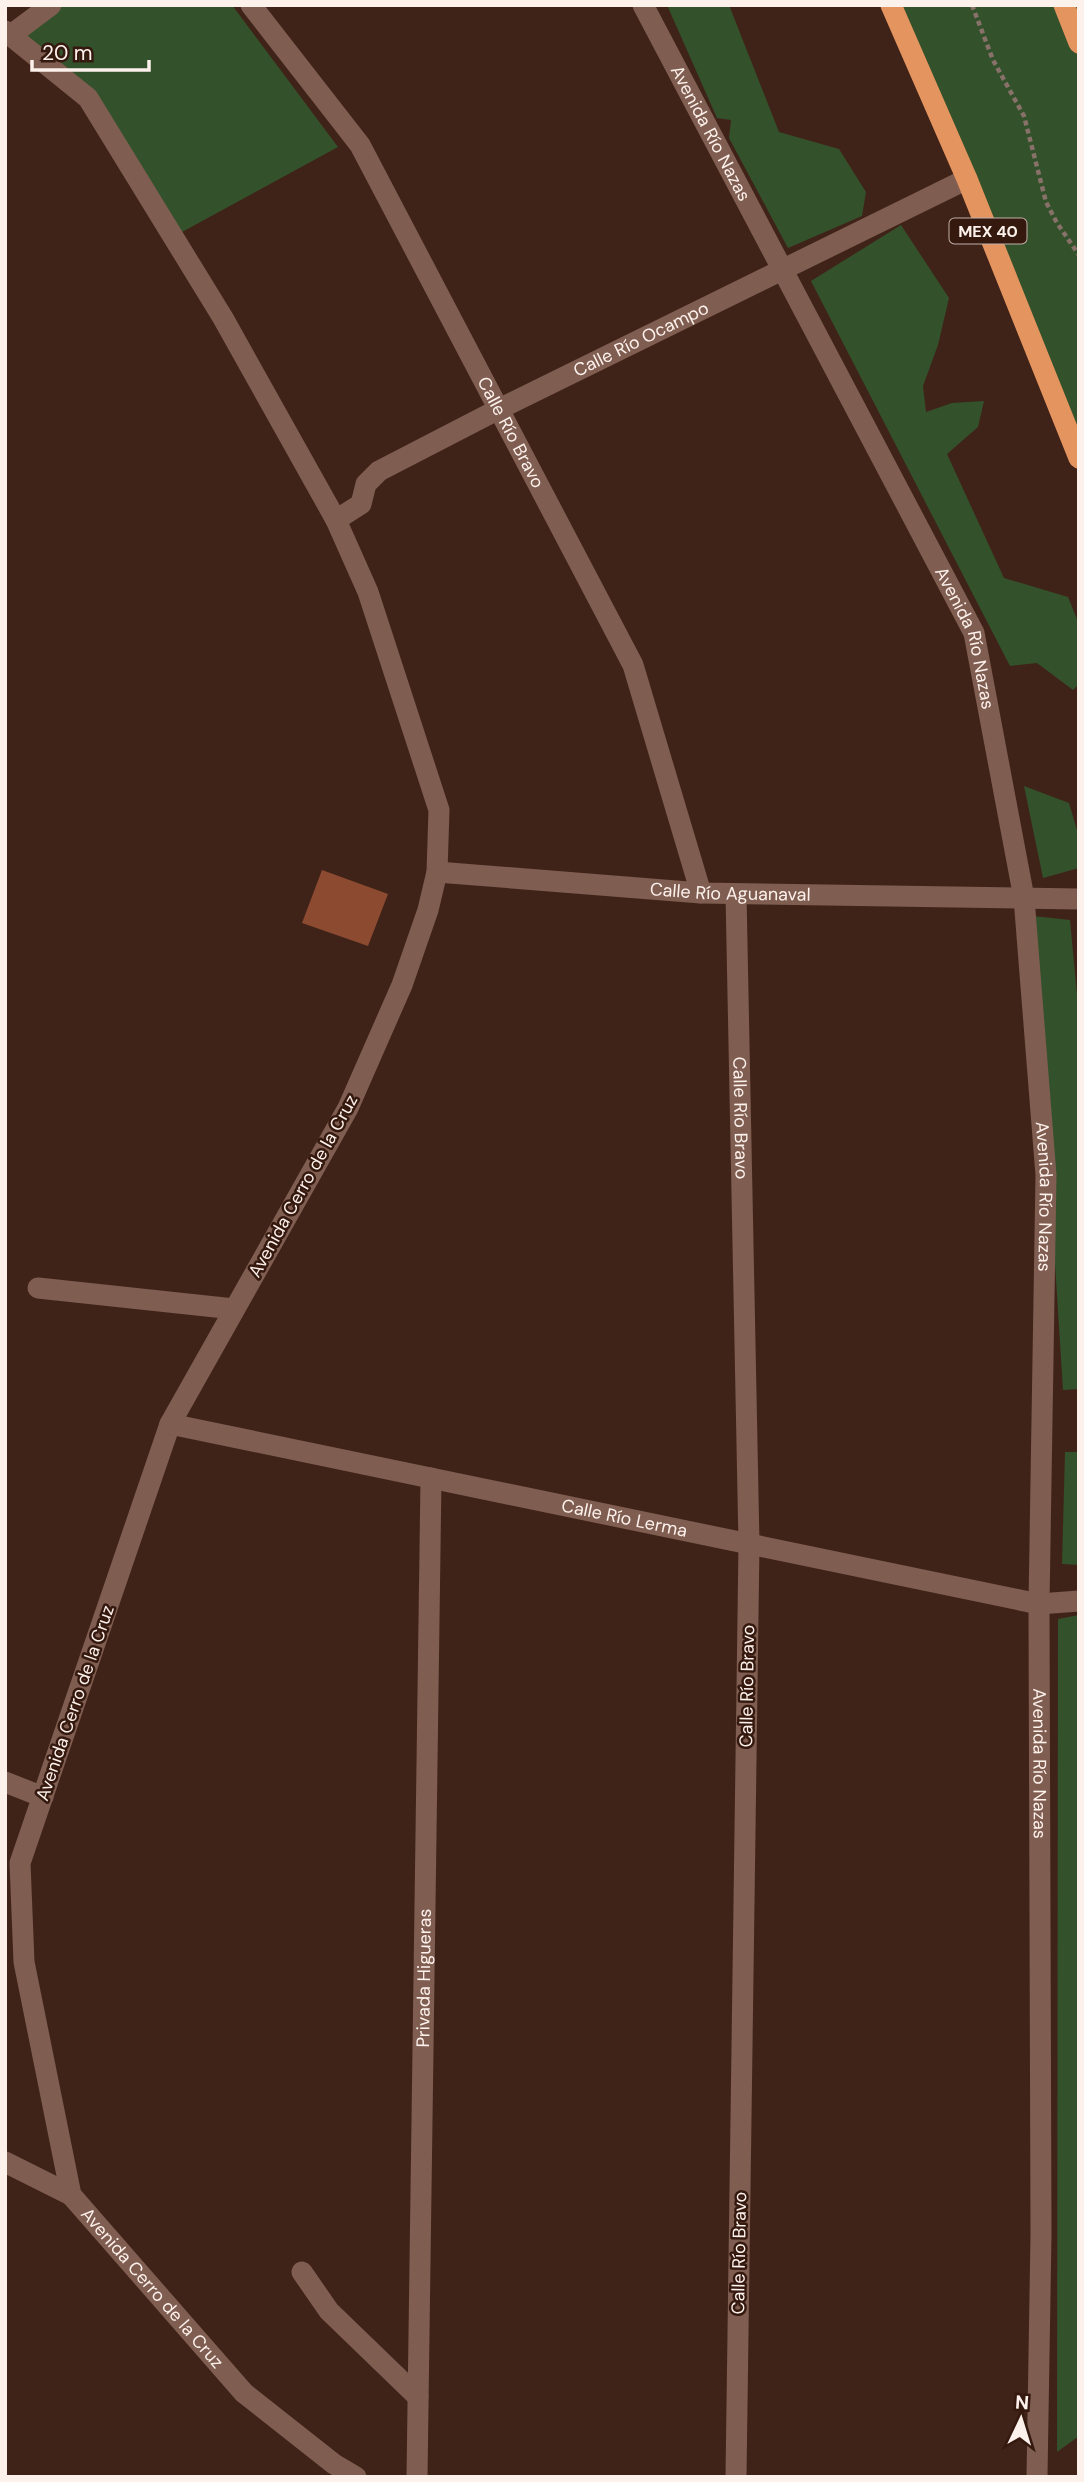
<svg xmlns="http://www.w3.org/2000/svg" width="1084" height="2482" font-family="'DM Sans',sans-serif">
<rect width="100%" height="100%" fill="#402318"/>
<!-- green -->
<path fill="#33512b" d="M57 5H232L338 147 182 232 120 134 20 33Z
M667 5H729L779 132 839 149 866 192 862 216 788 248 729 138 731 120 717 118Z
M887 5H1079V438Z
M901 225 949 298 938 345 923 386 926 412 952 403 984 401 978 427 947 454 1004 578 1068 597 1079 624V684L1073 690 1037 663 1010 666 811 281Z
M1024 786 1069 803 1079 837V868L1043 878Z
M1033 916 1070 920 1079 1016V1389L1063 1390Z
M1065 1452H1079V1565L1062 1564Z
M1079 1615V2436L1057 2452 1058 1619Z"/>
<!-- building -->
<path fill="#8c4a31" d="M322 870 388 894 368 946 302 923Z"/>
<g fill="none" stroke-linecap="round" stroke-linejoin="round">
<!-- path -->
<path stroke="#877168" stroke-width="4.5" stroke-dasharray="5 3.5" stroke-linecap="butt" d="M972 5 993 60 1024 116 1046 202 1057 223 1079 255"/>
<!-- minor -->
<g stroke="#7f5d51" stroke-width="21">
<path id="s1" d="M251 5 360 145 633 665 701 893"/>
<path id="s2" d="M643 5 974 633 1024 898 1046 1175 1039 1604 1041 2234 1037 2477"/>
<path id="s3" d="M5 31 88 98 223 318 336 520 368 592 439 810 437 872 428 910 402 985 348 1108 170 1424 20 1863 24 1962 71 2195 244 2393 334 2464 356 2477"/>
<path d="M11 35 51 5"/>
<path id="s4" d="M336 520 361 504 366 484 379 471 499 409 967 179"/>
<path id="s5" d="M437 872 701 893 1079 899"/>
<path id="s6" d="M736 894 749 1544 736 2477"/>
<path d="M38 1288 234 1309"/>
<path id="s7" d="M170 1424 1039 1604 1079 1601"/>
<path d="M5 1782 43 1797"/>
<path d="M5 2162 71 2195"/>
<path d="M302 2272 329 2311 418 2397"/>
<path id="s8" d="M417 2477 431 1478"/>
</g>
<!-- highway -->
<path stroke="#e4945f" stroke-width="21" d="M891 5 967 179 1079 458
M1064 5 1079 43"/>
</g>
<g text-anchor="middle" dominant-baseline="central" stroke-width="5" stroke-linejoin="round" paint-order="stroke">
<!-- shield labels -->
<rect fill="#35190e" stroke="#c1b0a9" stroke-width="2" x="949.5" y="218.5" width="77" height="25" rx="5"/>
<g font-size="16" font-weight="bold" fill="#fdf1ec">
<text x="988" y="231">MEX 40</text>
</g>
<!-- street labels -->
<g font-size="18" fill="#fdf1ec" stroke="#35190e">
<text stroke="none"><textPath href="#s2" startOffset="145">Avenida Río Nazas</textPath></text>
<text stroke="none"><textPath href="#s4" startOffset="362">Calle Río Ocampo</textPath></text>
<text stroke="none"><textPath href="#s1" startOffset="502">Calle Río Bravo</textPath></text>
<text stroke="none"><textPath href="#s2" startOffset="712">Avenida Río Nazas</textPath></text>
<text stroke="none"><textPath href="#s5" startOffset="294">Calle Río Aguanaval</textPath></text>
<text stroke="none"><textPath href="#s6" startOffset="224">Calle Río Bravo</textPath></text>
<text transform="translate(303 1186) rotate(-61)">Avenida Cerro de la Cruz</text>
<text stroke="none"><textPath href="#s2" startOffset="1279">Avenida Río Nazas</textPath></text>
<text stroke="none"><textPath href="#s7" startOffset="464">Calle Río Lerma</textPath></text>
<text transform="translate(747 1686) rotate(-89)">Calle Río Bravo</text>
<text transform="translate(75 1703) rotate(-71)">Avenida Cerro de la Cruz</text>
<text stroke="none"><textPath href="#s2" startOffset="1846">Avenida Río Nazas</textPath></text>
<text stroke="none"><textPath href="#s8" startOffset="499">Privada Higueras</textPath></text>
<text transform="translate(739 2253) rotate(-89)">Calle Río Bravo</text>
<text stroke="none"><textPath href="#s3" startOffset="2506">Avenida Cerro de la Cruz</textPath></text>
</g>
</g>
<!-- border -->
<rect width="1084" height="2482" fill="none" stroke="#fdf1ec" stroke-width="14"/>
<!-- north arrow -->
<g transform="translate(1021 2419) rotate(4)" stroke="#35190e" stroke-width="5" paint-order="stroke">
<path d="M0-5L12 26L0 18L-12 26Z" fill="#fdf1ec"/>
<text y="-10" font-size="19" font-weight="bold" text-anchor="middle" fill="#fdf1ec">N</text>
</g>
<!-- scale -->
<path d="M32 60v10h117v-10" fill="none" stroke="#fdf1ec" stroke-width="3.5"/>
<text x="42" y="60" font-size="21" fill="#fdf1ec" stroke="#35190e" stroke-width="5" paint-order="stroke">20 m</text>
</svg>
